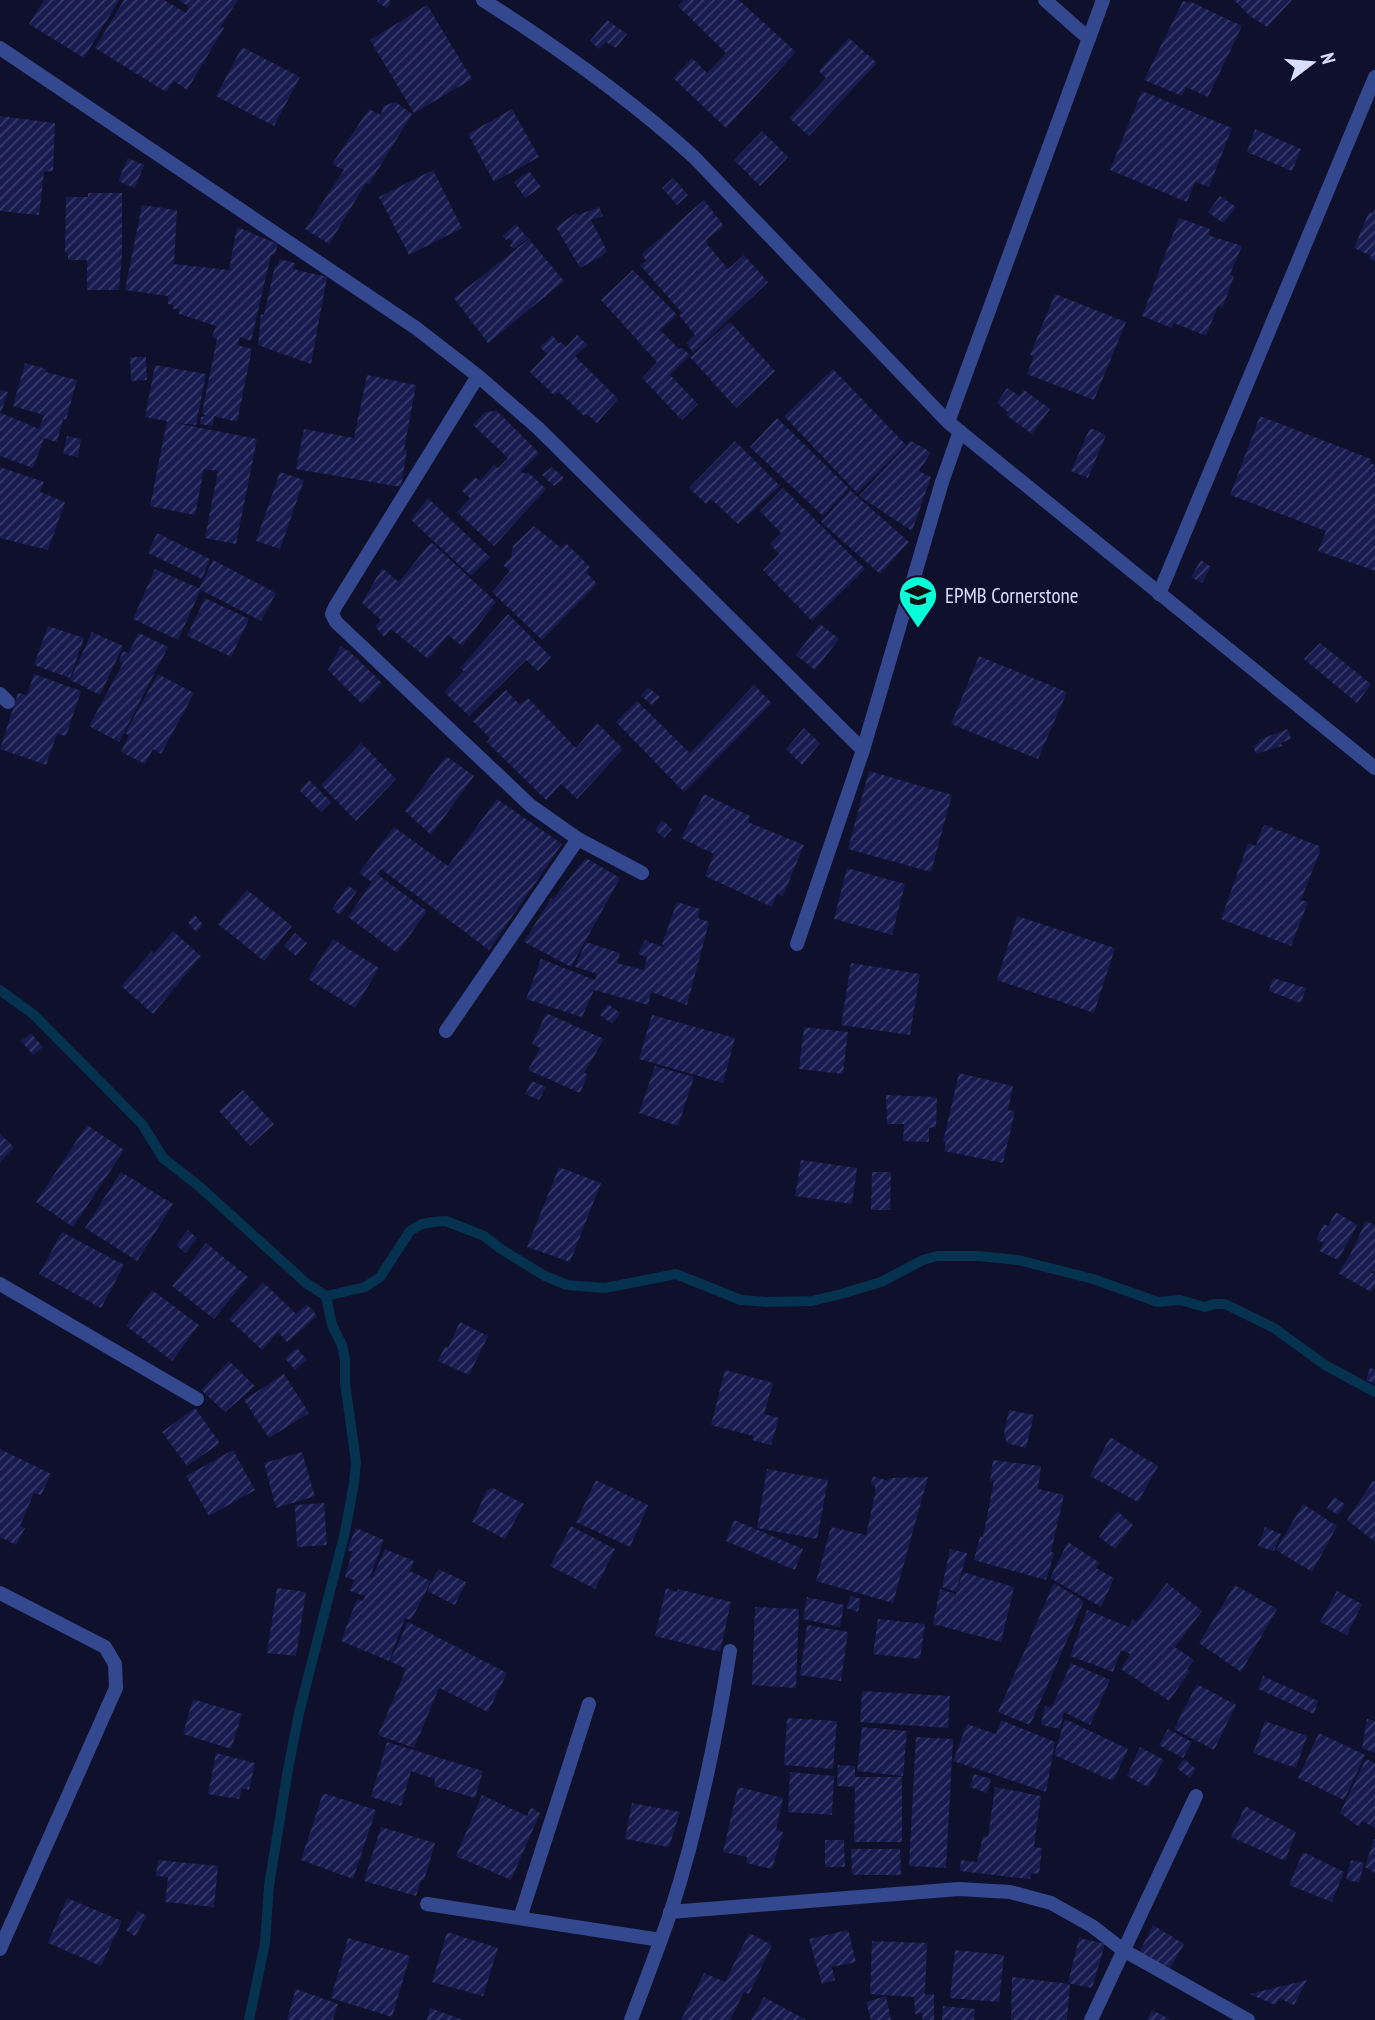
<svg xmlns="http://www.w3.org/2000/svg" width="1375" height="2020" font-family="'PT Sans Narrow',sans-serif">
<defs>
<pattern id="building-hatch" width="6" height="6" patternUnits="userSpaceOnUse" patternTransform="scale(1.75)"><rect width="6" height="6" fill="#181b4f"/><path d="M-1 1l2-2M0 6l6-6M5 7l2-2" fill="none" stroke="#393c69"/></pattern>
</defs>
<rect width="100%" height="100%" fill="#0e102c"/>
<g fill="none" stroke-linecap="round" stroke-linejoin="round">
<!-- stream -->
<path stroke="#05324e" stroke-width="10" d="M0 990 33 1014 142 1124 163 1158 200 1187 306 1283 326 1296 365 1287 380 1277 410 1231 422 1224 433 1222 446 1221 484 1236 501 1249 545 1276 567 1285 605 1288 676 1274 741 1300 767 1302 812 1301 841 1294 881 1282 923 1260 937 1256H979L1018 1260 1093 1279 1158 1302 1180 1300 1205 1307 1214 1304H1225L1274 1328 1325 1365 1375 1392
M249 2020 265 1943 269 1886 287 1775 299 1713 345 1532 354 1483 356 1462 345 1383V1359L342 1345 332 1325 326 1296"/>
</g>
<!-- building -->
<path fill="url(#building-hatch)" d="M44 0H119L84 58 29 24Z
M124 0H164L186 13 189 7 179 0H238L221 26 224 28 187 90 174 81 166 92 95 48Z
M378 0H391L387 8 377 2Z
M684 0H739L796 52 726 128 673 78 692 58 707 73 726 53 678 6Z
M1234 0H1292L1267 27 1250 16Z
M1183 1 1188 3 1189 1 1242 26 1208 97 1186 87 1182 96 1144 80Z
M427 5 472 79 414 113 370 40Z
M607 20 627 34 616 48 606 42 599 49 590 41Z
M849 38 877 63 809 136 789 118 826 78 819 71Z
M242 47 300 77 274 126 216 96Z
M1142 91 1232 128 1209 187 1195 182 1187 202 1110 170Z
M396 102 412 114 369 184 366 183 329 244 305 229 344 170 332 164 369 109 381 115 383 106Z
M512 109 539 157 494 182 468 134Z
M0 116 55 123 53 171 44 172 39 215 0 211Z
M1255 129 1301 149 1292 171 1247 152Z
M762 131 788 157 760 186 734 160Z
M128 158 144 165 135 188 118 181Z
M433 170 462 228 409 255 379 197Z
M529 171 541 187 525 198 514 182Z
M673 178 688 195 677 205 662 188Z
M88 193H122V254L119 290H87V260H68V253H65L66 197H88Z
M1220 196 1236 207 1223 223 1208 212Z
M704 200 724 226 706 240 708 243 707 244 728 269 744 255 768 282 693 353 687 343 695 335 679 315 682 313 640 265 646 261 642 254Z
M142 205 177 210 174 264 229 270 237 227 278 244 275 254 271 255 251 341 240 337 237 345 252 349 237 422 214 416 213 426 200 424 201 417 206 416 202 413 217 339 212 337 216 326 179 314V309H173V305L168 304V296L125 290Z
M599 207 603 216 591 220 607 251 602 256 580 268 556 227 576 213 578 215Z
M1375 209V261L1370 259 1371 256 1354 248 1369 212 1373 213Z
M1179 218 1210 229 1208 235 1242 246 1230 274 1234 276 1222 309 1218 306 1206 336 1174 323 1172 328 1142 316Z
M516 224 528 238 514 249 510 246 513 242 509 238 506 240 502 236Z
M529 239 564 281 488 343 454 298Z
M279 259 295 263 293 269 327 277 311 364 258 345 261 314 264 315 275 266H278Z
M633 270 677 315 660 330 679 349 682 348 690 355 670 375 698 404 682 420 642 378 657 362 601 300Z
M1055 294 1126 322 1094 400 1027 374 1034 356 1030 355Z
M730 322 775 371 736 408 690 357Z
M552 335 559 343 561 342 566 347 577 335 588 345 575 356 618 399 597 423 587 414 584 416 559 392 554 395 530 372 547 354 540 347Z
M130 357H146L147 380 131 381Z
M25 363 46 369V372L77 380 66 420 63 419 57 442 44 438 33 468 0 456V390L8 392 1 413 39 429 44 415 13 406Z
M155 365 206 374 196 425 176 423 257 439 236 544 205 538 218 471 204 469 195 515 150 506 167 421 145 417Z
M833 369 906 445 857 493 784 416Z
M367 375 416 385 404 450H407L401 487 296 469 304 429 354 438Z
M1007 388 1020 396 1024 390 1050 409 1032 434 1006 415 1008 412 997 403Z
M497 411 539 453 521 471 525 474 528 472 546 489 494 546 457 512 470 498 462 491 475 477 480 481 494 465 498 468 508 458 473 425 485 412Z
M1260 416 1371 459 1370 463 1375 465V571L1318 551 1326 531 1230 495Z
M777 418 849 488 823 516 750 447Z
M1090 428 1106 435 1088 478 1071 471Z
M67 436 81 439 78 457 63 454Z
M735 441 780 486 738 524 711 499 706 504 689 488Z
M911 441 931 452 919 471 931 477 912 531 859 496Z
M0 467 44 482 40 492 65 502 48 550 0 538Z
M552 467 564 478 554 486 542 475Z
M280 472 304 480 280 549 256 541Z
M783 488 865 569 812 621 763 570 779 554 770 544 781 533 760 511Z
M850 490 909 542 880 574 821 522Z
M428 498 490 557 471 576 411 520Z
M534 526 561 548 566 543 590 567 586 572 597 584 542 640 492 592 510 571 503 565 511 557 513 546Z
M157 533 210 559 202 579 148 553Z
M431 542 496 602 462 646 448 635 428 659 391 629 384 637 375 626 381 620 362 603 382 568 399 582Z
M213 560 276 593 261 621 199 589Z
M1201 560 1211 567 1202 583 1191 577Z
M155 569 201 589 178 640 133 619Z
M205 598 249 619 231 657 187 636Z
M508 614 551 657 538 671 526 660 469 716 444 692 464 671 460 668Z
M820 624 839 639 815 670 796 655Z
M48 626 84 638 70 678 34 665Z
M92 632 123 646 100 695 70 680Z
M139 633 168 647 119 742 89 726 123 663 119 661 123 651 128 653Z
M1320 643 1371 684 1357 703 1304 659Z
M341 646 347 651 348 650 382 683 362 704 328 670Z
M979 656 1067 692 1038 759 951 724Z
M34 674 81 691 66 736 57 734 46 765 0 749 18 693 27 695Z
M158 674 194 693 161 754 153 749 145 764 121 752 129 735 125 733Z
M754 685 772 703 684 792 616 722 637 701 690 753Z
M648 687 660 697 652 705 641 696Z
M506 690 520 705 528 698 576 748 597 723 623 749 577 799 561 784 546 800 487 742 490 738 473 721Z
M804 728 820 743 802 765 786 749Z
M1288 729 1291 739 1281 743 1282 746 1256 754 1253 746 1259 743V740Z
M361 743 396 779 356 821 321 785Z
M446 756 474 776 431 835 405 811Z
M869 771 952 795 931 872 848 849Z
M309 780 331 802 321 812 300 791Z
M704 794 750 816 748 822 804 845 783 896 777 894 772 907 705 876 714 854 681 838Z
M497 799 562 844 489 950 381 869 377 874 427 911 397 953 348 917 372 882 359 873 394 827 448 866Z
M662 820 672 829 664 838 655 830Z
M1265 825 1319 846 1320 851 1301 900 1308 902 1291 946 1221 919 1248 843 1256 846 1262 828Z
M586 858 620 878 571 967 524 942 551 898 553 899Z
M847 868 905 884 892 935 834 919Z
M348 886 357 891 340 915 332 909Z
M247 890 292 926 264 961 218 924Z
M677 902 700 909 698 918 709 922 687 1005 651 992 648 1005 594 990 582 1017 526 999 541 959 595 980 597 974 575 967 586 942 620 953 617 963 644 970 647 957 638 954 645 940 665 948 662 944Z
M195 915 203 925 196 932 188 922Z
M1017 916 1115 948 1094 1013 997 980Z
M173 931 201 956 153 1014 121 986 152 951 154 953Z
M295 933 307 943 296 956 284 946Z
M333 939 379 968 355 1008 308 979Z
M851 963 920 974 910 1035 841 1025Z
M1273 978 1306 988 1301 1003 1269 991Z
M608 1004 620 1013 612 1024 600 1015Z
M546 1013 604 1039 584 1073 588 1074 580 1093 528 1070 540 1048 532 1044Z
M652 1015 735 1038 723 1083 639 1059Z
M804 1027 848 1032 843 1074 799 1069Z
M31 1033 43 1047 33 1055 21 1041Z
M655 1066 694 1077 678 1126 639 1113Z
M959 1073 1013 1086 1008 1110 1015 1111 1003 1163 944 1151 946 1142H943Z
M532 1081 546 1087 539 1100 525 1094Z
M243 1090 274 1124 250 1146 219 1111Z
M886 1095 937 1097 936 1127 929 1128V1142L903 1141 904 1124H887Z
M87 1125 124 1150 73 1227 36 1202Z
M0 1134 14 1147 0 1163Z
M801 1160 857 1168 852 1204 795 1196Z
M559 1167 601 1183 570 1262 527 1247Z
M121 1172 173 1204 137 1261 85 1228Z
M872 1172H891L890 1210H871Z
M1336 1212 1357 1225 1338 1260 1319 1251 1324 1243 1316 1239 1324 1224 1328 1226Z
M1366 1221 1375 1225V1271L1370 1272 1375 1274V1285L1371 1292 1338 1273 1349 1257Z
M188 1230 197 1238 185 1253 176 1245Z
M62 1232 124 1265 101 1308 39 1274Z
M206 1243 248 1277 214 1319 172 1286Z
M263 1282 296 1314 307 1304 317 1316 287 1342 278 1332 262 1350 229 1319Z
M152 1290 199 1325 172 1361 126 1326Z
M460 1322 488 1336 469 1375 438 1361 445 1346 448 1348Z
M297 1348 307 1360 295 1370 285 1358Z
M229 1361 255 1386 225 1412 201 1390Z
M1370 1368 1375 1370V1384L1366 1380Z
M725 1370 773 1383 764 1414 779 1418 771 1445 752 1440 754 1436 711 1425Z
M284 1374 309 1413 269 1438 244 1400Z
M195 1408 220 1443 187 1466 162 1432Z
M1009 1410 1034 1415 1026 1448 1007 1443 1004 1433Z
M1110 1437 1158 1466 1138 1502 1090 1476Z
M0 1449 51 1474 41 1495 34 1493 20 1526 25 1528 16 1545 0 1537Z
M233 1450 255 1490 209 1516 186 1476Z
M302 1452 315 1496 276 1508 264 1463Z
M993 1460 1041 1466 1038 1489 1064 1495 1051 1552 1054 1553 1046 1580 974 1560 980 1536 983 1537 994 1480 990 1481Z
M767 1469 828 1480 817 1539 757 1528Z
M873 1476 888 1481 890 1478 928 1477 893 1603 816 1581 831 1527 866 1535 875 1494V1486L871 1484Z
M596 1480 648 1505 630 1547 576 1522Z
M1373 1481 1375 1482V1542L1347 1520Z
M493 1488 524 1504 505 1539 472 1522 487 1490Z
M1334 1497 1345 1504 1338 1515 1327 1508Z
M324 1503 327 1545 297 1547 295 1505Z
M1303 1504 1337 1526 1312 1572 1276 1550Z
M1117 1511 1133 1525 1115 1549 1099 1537Z
M734 1520 803 1549 795 1570 726 1541Z
M571 1526 615 1549 595 1589 550 1566Z
M1265 1527 1281 1534 1274 1551 1258 1546Z
M356 1528 384 1540 370 1577 372 1578 385 1549 414 1561 410 1571 431 1581 411 1620 405 1618 389 1661 341 1641 357 1599 363 1601 365 1596 350 1591 354 1580 345 1577 352 1552 347 1550Z
M1068 1542 1100 1563 1096 1568 1114 1578 1101 1607 1050 1578Z
M950 1549 967 1553 956 1592 942 1587Z
M438 1569 466 1582 455 1605 427 1591Z
M963 1572 1014 1587 1001 1642 933 1624 940 1589 955 1594 954 1600Z
M1054 1583 1084 1601 1030 1725 998 1712Z
M1167 1583 1202 1611 1175 1647 1194 1660 1187 1669 1190 1671 1169 1701 1121 1669 1130 1654 1121 1650 1113 1672 1070 1656 1087 1610 1129 1627 1132 1619 1136 1622Z
M1235 1585 1277 1609 1241 1672 1199 1643Z
M277 1588 306 1592 296 1656 267 1653Z
M666 1588 677 1592 678 1589 731 1602 720 1652 655 1636Z
M1337 1591 1362 1604 1347 1635 1320 1622Z
M851 1596 861 1599 858 1612 846 1608Z
M807 1597 844 1605 840 1627 803 1619Z
M755 1607 799 1609 796 1688 752 1685Z
M878 1619 925 1624 920 1659 873 1654Z
M408 1622 507 1673 488 1712 439 1688 414 1748 378 1735 406 1669 390 1661Z
M807 1625 848 1632 841 1681 800 1675Z
M1071 1663 1110 1680 1090 1725 1064 1712 1060 1729 1041 1725 1045 1706 1052 1707Z
M1263 1676 1318 1701 1314 1714 1258 1689Z
M1197 1684 1236 1705 1214 1750 1174 1729Z
M862 1691 950 1696 948 1728 860 1722Z
M193 1699 242 1714 231 1749 183 1734Z
M787 1718 837 1721 833 1769 784 1765Z
M1065 1719 1128 1749 1113 1781 1054 1755Z
M1367 1719 1375 1721V1753L1362 1748Z
M1001 1720 1055 1742 1046 1792 953 1761 967 1724 996 1734Z
M1265 1721 1307 1736 1296 1768 1253 1753Z
M862 1727 907 1731 903 1776 857 1771Z
M1168 1729 1192 1742 1183 1758 1159 1745Z
M1319 1733 1365 1755 1344 1800 1298 1778Z
M916 1737 953 1739 946 1868 909 1866Z
M387 1742 483 1771 475 1798 434 1786 435 1779 411 1771 401 1806 371 1797Z
M1140 1747 1164 1760 1148 1787 1127 1776Z
M216 1753 255 1763 249 1790 242 1788 239 1799 208 1794Z
M1184 1759 1196 1769 1190 1778 1177 1768Z
M1366 1759 1375 1763V1828L1362 1821 1359 1827 1340 1813Z
M838 1765 855 1766V1777H902V1842H854L855 1787 837 1786Z
M790 1772 834 1776 832 1815 788 1812Z
M974 1774 991 1779 987 1793 970 1787Z
M738 1787 783 1798 776 1830 783 1832 772 1869 746 1863 747 1857 723 1852Z
M995 1787 1041 1796 1034 1847 1042 1848 1039 1874 1031 1873 1030 1879 960 1871 961 1860 977 1862 983 1836 988 1837Z
M323 1793 376 1810 353 1879 301 1860Z
M482 1795 527 1816 531 1807 540 1813 511 1880 456 1856Z
M632 1803 680 1812 669 1847 625 1839Z
M1245 1806 1296 1832 1285 1861 1231 1837Z
M381 1827 435 1843 424 1880H421L416 1896 364 1881Z
M1374 1839H1375V1873L1365 1867Z
M825 1840H844L845 1867H825Z
M851 1849H900L901 1875H852Z
M1303 1852 1344 1872 1332 1902 1289 1885Z
M158 1860 218 1866 214 1907 165 1902 168 1877 156 1876Z
M1351 1860 1364 1863 1359 1883 1346 1879Z
M67 1898 122 1921 101 1966 48 1943Z
M138 1911 147 1916 135 1936 126 1930Z
M1153 1925 1184 1944 1169 1970 1138 1955Z
M848 1930 856 1962 832 1967 835 1980 822 1984 809 1939Z
M447 1932 498 1948 483 1996 432 1982Z
M749 1933 772 1945 749 1994 744 1992 730 2020H681L704 1973 725 1982Z
M348 1938 410 1956 392 2017 331 1998Z
M1079 1938 1105 1944 1092 1988 1068 1983Z
M872 1941 927 1943 925 1995 934 1994V2020H923L922 2013 915 2014 914 1997 870 1994Z
M955 1950 1004 1955 999 2002 950 1998Z
M1012 1977 1070 1984 1067 2020H1011Z
M1307 1980 1294 2005 1279 1998 1275 2005 1250 1994Z
M296 1989 338 2004 333 2020H287Z
M886 1996 891 2020H871L866 2002Z
M764 1997 806 2020H751Z
M943 2006 975 2009 974 2020H942Z
M430 2008 463 2020H427Z
M1152 2010 1171 2020H1147Z"/>
<g fill="none" stroke-linecap="round" stroke-linejoin="round">
<!-- minor -->
<path stroke="#344890" stroke-width="14" d="M483 0C557 47 629 98 694 157L948 422 1375 768
M1045 0 1089 39
M0 48 416 328 478 376 538 428 863 750
M478 376 335 607 332 614 336 622 531 806 578 839 642 873
M948 422 1103 0
M1159 594 1375 77
M0 694 8 702
M797 944 863 750 942 482 960 431
M446 1031 578 839
M0 1284 197 1399
M0 1593 105 1647 115 1664 116 1688 0 1949
M427 1904 661 1940
M670 1912 959 1889 1010 1892 1051 1903 1092 1926 1123 1950 1248 2020
M520 1918 589 1704
M631 2020C644 1985 658 1949 670 1914 698 1828 716 1740 730 1651
M1091 2020 1196 1796"/>
</g>
<!-- icons -->
<defs>
<g id="school-pin" transform="scale(2.0125)"><path d="M0 17L-7.5 6A9.5 9.5 0 1 1 7.5 6Z" fill="#05ffd9" stroke="#0e102c"/><path d="M0-5L7-2L0 1L-7-2ZM-4 1L0 2.5L4 1V4Q0 6-4 4Z" fill="#111"/></g>
</defs>
<g fill-rule="evenodd">
<use href="#school-pin" x="918" y="595"/>
</g>
<g text-anchor="middle" dominant-baseline="central" stroke-width="7" stroke-linejoin="round" paint-order="stroke">
<!-- poi labels -->
<g font-size="21" fill="#d9deff" stroke="#0e102c" text-anchor="start">
<text x="945" y="595">EPMB Cornerstone</text>
</g>
</g>
<!-- north arrow -->
<g transform="translate(1312 63) rotate(74)" stroke="#0e102c" stroke-width="5" paint-order="stroke">
<path d="M0-5L12 26L0 18L-12 26Z" fill="#d9deff"/>
<text y="-10" font-size="19" font-weight="bold" text-anchor="middle" fill="#d9deff">N</text>
</g>
</svg>
